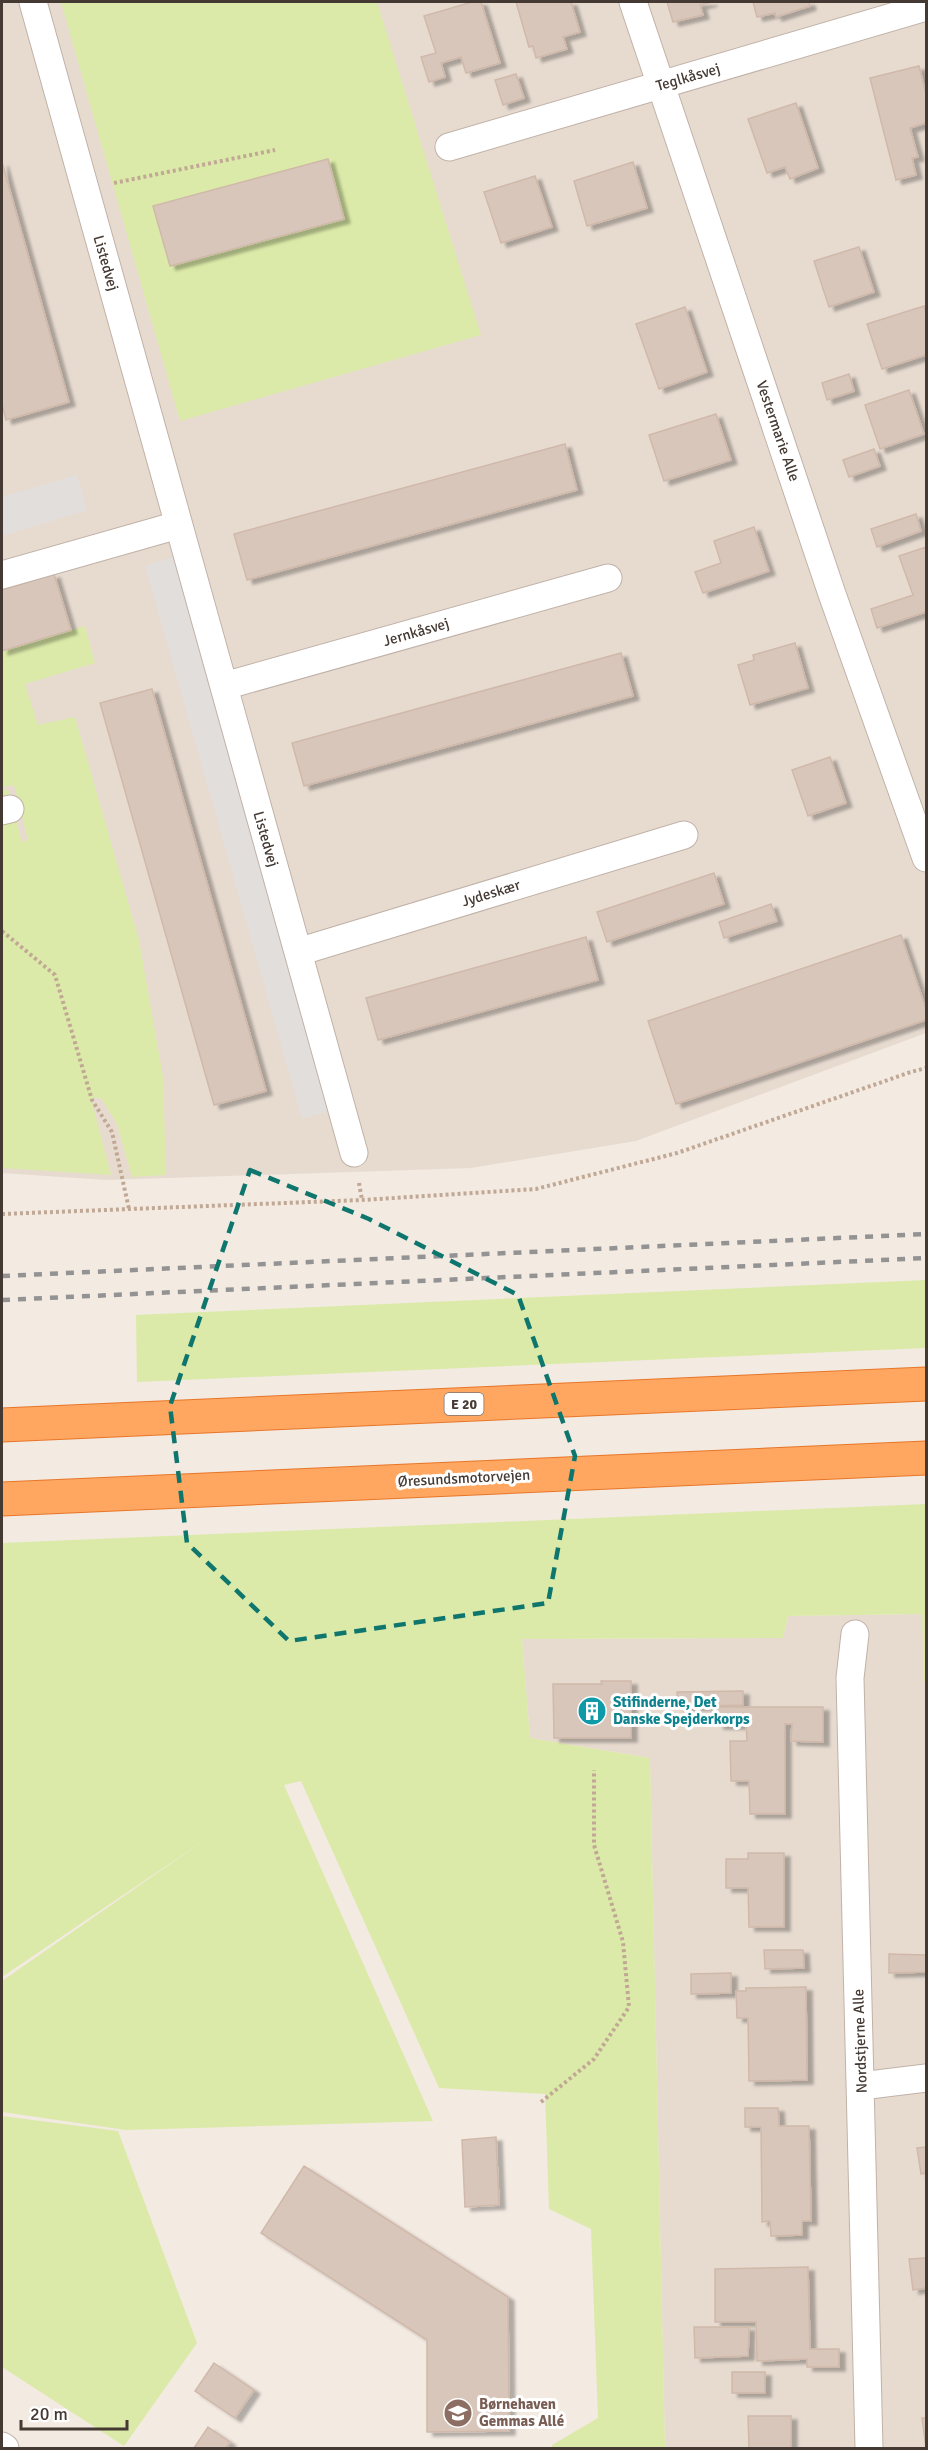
<svg xmlns="http://www.w3.org/2000/svg" width="928" height="2450" font-family="Signika,sans-serif">
<defs>
<filter id="shadow"><feDropShadow dx="6" dy="4" stdDeviation="1.5" flood-color="#0004"/></filter>
</defs>
<rect width="100%" height="100%" fill="#f3eae2"/>
<!-- residential -->
<path fill="#e7dbd0" d="M2 2H926V1033L636 1141 471 1168 107 1180 2 1173Z
M923 1614 924 1680 926 1681V2448H665L650 1758 530 1738 522 1639 783 1638 788 1616Z"/>
<!-- green -->
<path fill="#dbeaa8" d="M61 2H377L481 335 180 421Z
M85 626 95 663 25 684 38 725 75 717 139 940 163 1077 166 1175 132 1177 117 1124 101 1098H91L111 1175 2 1168V791L8 789 22 842 28 840 14 785 2 787V651Z
M926 1280V1348L137 1382 136 1315Z
M926 1504V1681H924L922 1614 788 1616 783 1638 522 1639 530 1738 650 1758 665 2448H552V2445L598 2418 591 2229 549 2209 545 2094 439 2088 301 1781 284 1785 433 2121 126 2130 2 2112V1981L206 1839 2 1977V1543Z
M2 2116 118 2131 197 2343 124 2446 2 2367Z"/>
<!-- parking -->
<path fill="#e2dedc" d="M77 475 87 510 2 536V497Z
M173 557 328 1111 302 1119 145 566Z"/>
<!-- building -->
<path fill="#d8c6ba" stroke="#d0b9aa" stroke-width="1.5" filter="url(#shadow)" d="M472 2H481L500 63 466 73 461 57 441 63 445 77 429 82 421 57 436 53 424 16Z
M516 2H571L580 32 563 37 567 49 536 58 533 46 529 47Z
M667 2H712L700 5 703 15 673 22Z
M753 2H809L810 6 776 17 775 13 757 17Z
M919 66 926 94V123L910 128 918 157 912 158 916 175 896 180 870 78Z
M516 74 524 98 503 105 495 80Z
M796 103 818 168 790 179 785 167 767 173 748 119Z
M328 159 344 219 170 266 153 206Z
M2 162 69 402 6 420 2 404Z
M633 162 647 208 587 226 574 181Z
M535 176 552 227 501 243 484 192Z
M859 247 874 292 829 307 814 261Z
M924 306 926 313V355L882 369 867 324Z
M685 307 707 372 659 389 636 324Z
M849 374 854 391 827 400 822 383Z
M909 390 924 434 880 449 865 405Z
M716 414 731 460 664 481 649 435Z
M565 444 577 490 247 580 234 534Z
M874 449 880 466 849 477 843 460Z
M916 514 921 531 877 547 871 529Z
M754 527 769 571 703 593 695 572 721 563 714 541Z
M926 547V612L877 628 871 609 913 595 899 556Z
M54 574 71 630 2 651V590Z
M795 643 808 688 750 705 738 665 754 660 753 655Z
M621 653 633 696 304 786 292 743Z
M152 689 266 1091 214 1105 100 703Z
M830 757 846 803 808 816 792 770Z
M714 873 724 904 607 942 597 912Z
M771 904 777 921 724 938 719 922Z
M901 935 926 1009V1020L676 1104 648 1021Z
M586 937 598 980 378 1040 366 998Z
M601 1681H631V1738H554L553 1684H602Z
M743 1691V1705L678 1707 677 1692Z
M717 1707H823V1742L791 1741 792 1724H785V1814H750L749 1781H731L730 1741H747L746 1725H718Z
M748 1853H784V1927H749L748 1888H726V1859H748Z
M764 1950H803L804 1968 765 1969Z
M889 1954 926 1955V1972L889 1973Z
M731 1973V1993L691 1994V1974Z
M806 1987 807 2080 749 2081 748 2018H737L736 1991H746V1988Z
M745 2108H778L779 2126H809L811 2221H802V2235L771 2236 770 2221 762 2222 761 2127H745Z
M496 2137 499 2205 465 2207 462 2140Z
M926 2147V2173L921 2174 917 2148Z
M304 2166 508 2297 509 2431 427 2432V2340L261 2233Z
M926 2258V2288L913 2290 909 2259Z
M808 2267 810 2349H839V2367H807V2359L757 2361 756 2322H715V2269Z
M694 2327H749L748 2356 695 2358Z
M214 2363 254 2390 235 2418 195 2391Z
M732 2372H765V2393H732Z
M748 2416H791V2448H749Z
M922 2418H926V2448Z
M208 2427 230 2442 226 2448H194Z"/>
<g fill="none" stroke-linecap="round" stroke-linejoin="round">
<!-- street casing -->
<g stroke="#c1b2a8" stroke-width="29">
<path id="street" d="M33 2 354 1153
M633 2 832 594 926 858
M449 147 926 7
M2 575 178 525
M224 686 608 578
M2 811 10 809
M298 952 684 835
M855 1634 850 1678 869 2448
M861 2086 926 2078
M2 2446 5 2448"/>
</g>
<!-- highway casing -->
<g stroke="#e77628" stroke-width="35">
<path id="highway" d="M2 1425 926 1384
M2 1499 926 1458"/>
</g>
<!-- path -->
<path stroke="#c1a895" stroke-width="4" stroke-dasharray="3 3" stroke-linecap="butt" d="M114 183 275 150
M2 931 55 975 92 1100 112 1132 129 1209
M359 1183 362 1200
M2 1214 362 1200 536 1189 677 1153 911 1072 926 1068
M541 2102 594 2059 629 2007 623 1942 594 1845V1770"/>
<!-- street -->
<use href="#street" stroke="#fff" stroke-width="27"/>
<!-- highway -->
<use href="#highway" stroke="#ffa761" stroke-width="33"/>
<!-- rail -->
<path stroke="#939393" stroke-width="4.5" stroke-dasharray="8 8" stroke-linecap="butt" d="M2 1276 926 1234
M2 1300 926 1258"/>
</g>
<!-- marked area -->
<path fill="none" stroke="#0f766e" stroke-width="4.5" stroke-dasharray="12 8" stroke-linejoin="round" d="M250 1170 369 1219 518 1295 575 1456 548 1603 289 1641 187 1543 170 1406Z"/>
<!-- icons -->
<defs>
<g id="building-disc" transform="scale(1.5)"><circle r="9.5" fill="#0f9aa8" stroke="#fff"/><path d="M-4-6H4V6H1V3H-1V6H-4ZM-2.5-4.3h1.7v1.8h-1.7ZM.8-4.3h1.7v1.8H.8ZM-2.5-1h1.7V.8h-1.7ZM.8-1h1.7V.8H.8Z" fill="#fff"/></g>
<g id="school-disc" transform="scale(1.5)"><circle r="9.5" fill="#8d6e63" stroke="#fff"/><path d="M0-5L7-2L0 1L-7-2ZM-4 1L0 2.5L4 1V4Q0 6-4 4Z" fill="#fff"/></g>
</defs>
<g fill-rule="evenodd">
<use href="#building-disc" x="592" y="1711"/>
<use href="#school-disc" x="458" y="2413"/>
</g>
<g text-anchor="middle" dominant-baseline="central" stroke-width="6" stroke-linejoin="round" paint-order="stroke">
<!-- shield labels -->
<rect fill="#fff" stroke="#7c7470" stroke-width="1.5" x="444.5" y="1393" width="39" height="22" rx="4.5"/>
<g font-size="14" font-weight="bold" fill="#443933">
<text x="464" y="1404">E 20</text>
</g>
<!-- street labels -->
<g font-size="15" fill="#443933" stroke="#fff">
<text transform="translate(688 77) rotate(-16)">Teglkåsvej</text>
<text transform="translate(106 263) rotate(74)">Listedvej</text>
<text transform="translate(778 431) rotate(71)">Vestermarie Alle</text>
<text transform="translate(416 632) rotate(-16)">Jernkåsvej</text>
<text transform="translate(266 839) rotate(74)">Listedvej</text>
<text transform="translate(491 893) rotate(-17)">Jydeskær</text>
<text transform="translate(464 1478) rotate(-3)">Øresundsmotorvejen</text>
<text transform="translate(860 2041) rotate(-92)">Nordstjerne Alle</text>
</g>
<!-- culture labels -->
<g font-size="15" font-weight="bold" fill="#0d838f" stroke="#fff" text-anchor="start">
<text x="613" y="1702">Stifinderne, Det<tspan x="613" dy="17">Danske Spejderkorps</tspan></text>
</g>
<!-- education labels -->
<g font-size="15" font-weight="bold" fill="#785e54" stroke="#fff" text-anchor="start">
<text x="479" y="2404">Børnehaven<tspan x="479" dy="17">Gemmas Allé</tspan></text>
</g>
</g>
<!-- border -->
<rect width="928" height="2450" fill="none" stroke="#443933" stroke-width="6"/>
<!-- scale -->
<path d="M21 2420v9h106v-9" fill="none" stroke="#443933" stroke-width="3"/>
<text x="30" y="2420" font-size="18" fill="#443933" stroke="#ffffff" stroke-width="4.5" paint-order="stroke">20 m</text>
</svg>
